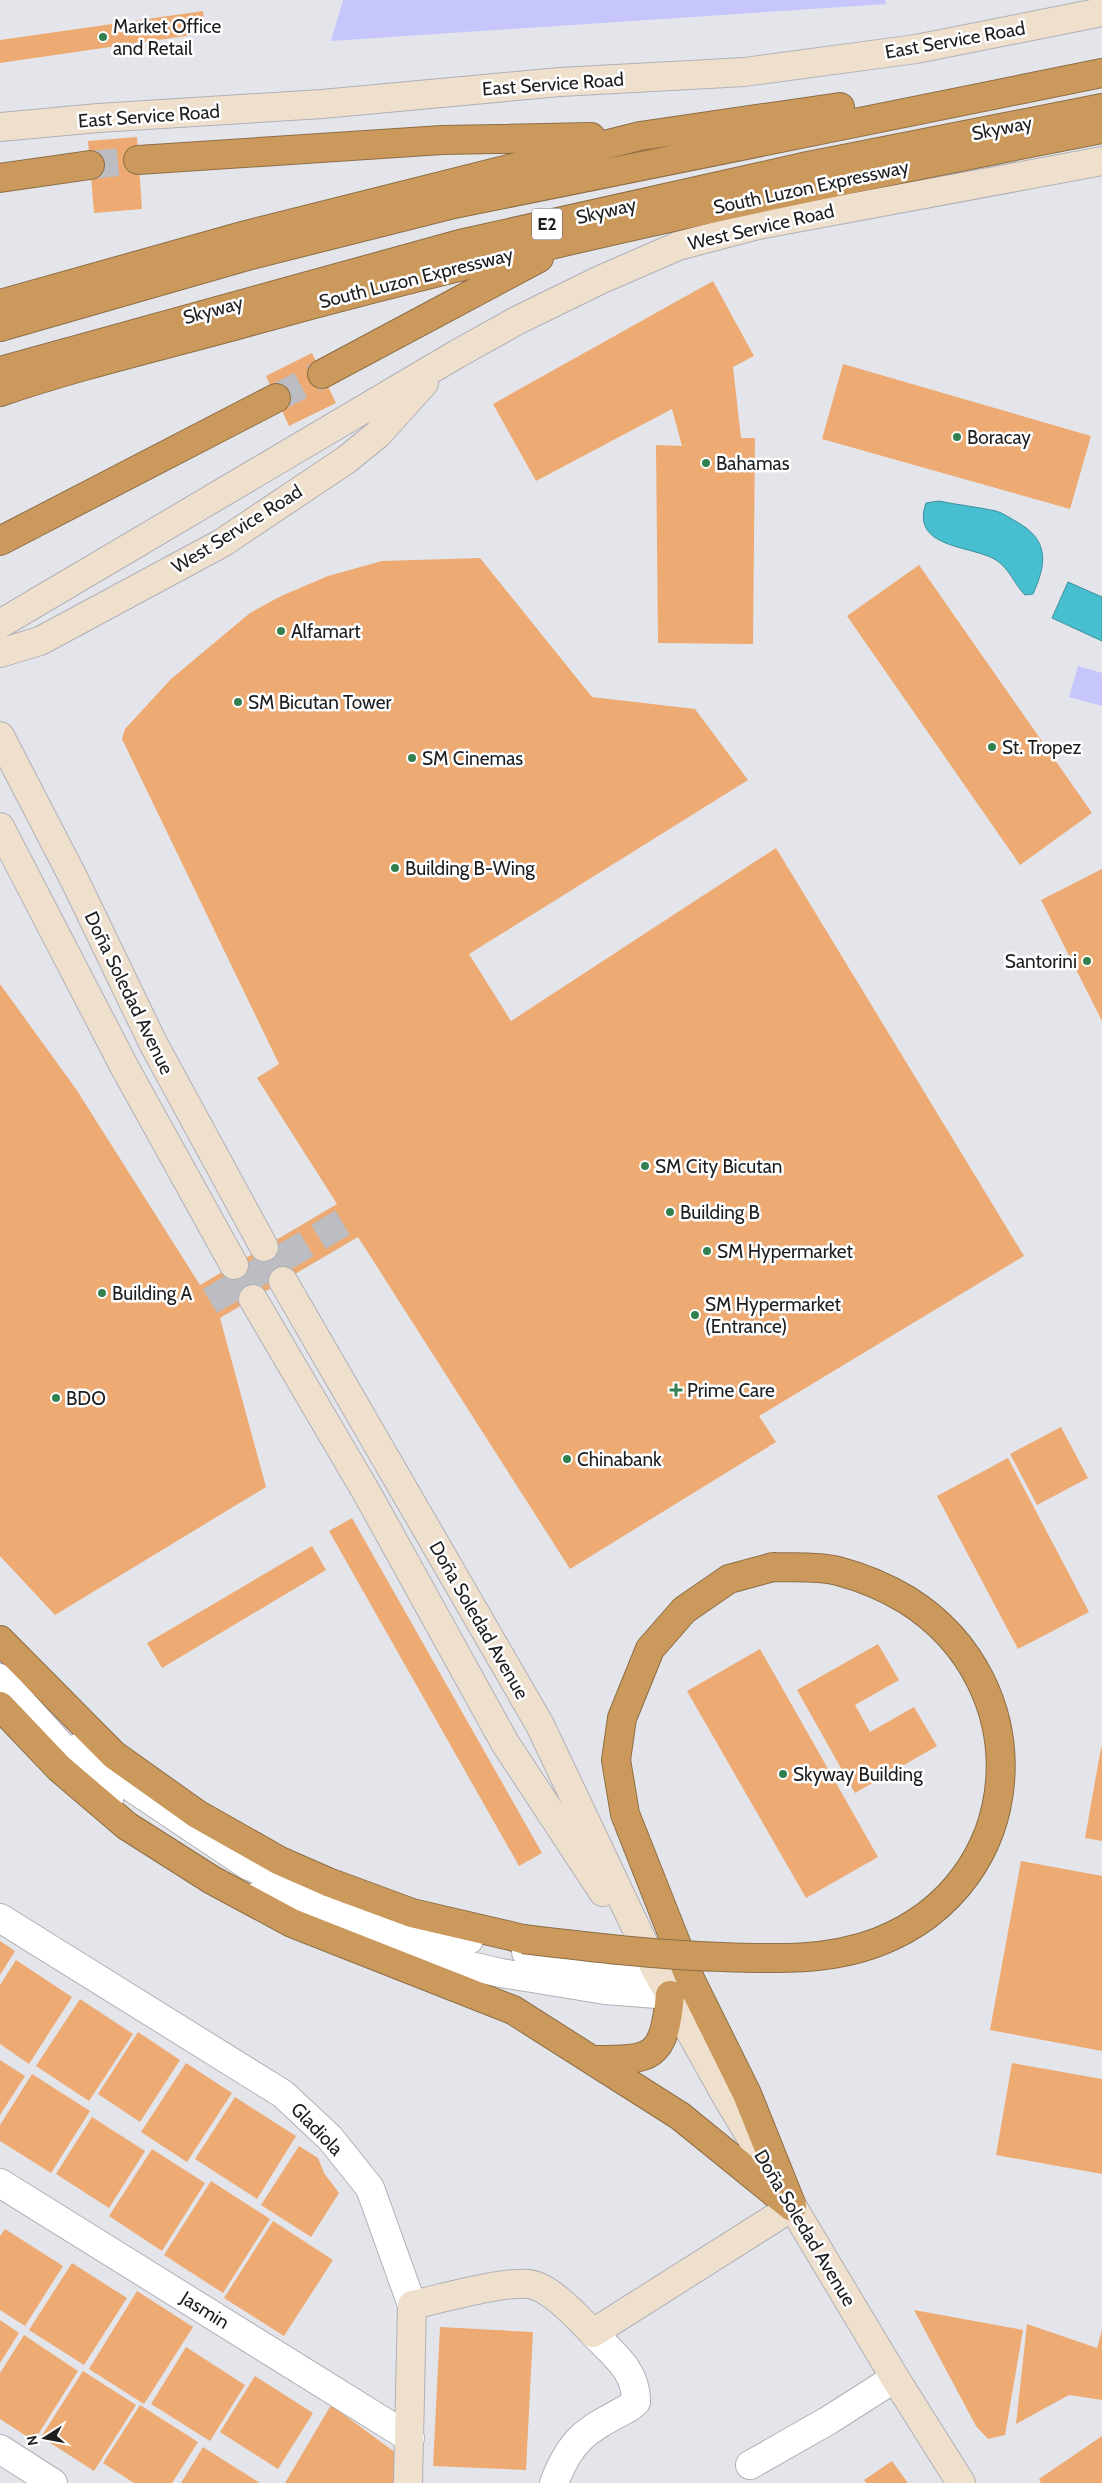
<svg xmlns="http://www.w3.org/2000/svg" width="1102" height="2483" font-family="Cabin,sans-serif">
<rect width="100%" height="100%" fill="#e4e5eb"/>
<!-- green -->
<path fill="#c6c6fc" d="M343 0H885L886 4 331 41Z
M1078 666 1102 673V706L1069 697Z"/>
<!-- water -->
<path fill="#48bfd0" stroke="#3b8f9b" d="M939 501C958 505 978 507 996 511 1003 513 1010 518 1017 522 1049 540 1047 563 1033 594L1025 595C1014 584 1010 569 996 560 972 545 910 549 926 503Z
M1068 582 1102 597V641L1052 618Z"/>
<!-- building -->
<path fill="#edaa72" d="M203 11 206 33 0 63V40Z
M137 137 142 209 94 213 88 141Z
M713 281 754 356 733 367 741 438H755L753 644 658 643 656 445 682 446 672 409 536 481 493 404Z
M312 353 336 403 289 426 266 376Z
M843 364 1091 436 1070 509 822 439Z
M480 558 592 697 695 709 748 780 469 954 511 1021 776 848 1024 1256 759 1416 776 1442 570 1569 358 1237 220 1318 266 1487 55 1615 0 1556V984L76 1089 200 1285 337 1204 257 1078 279 1064 122 739 125 729 171 679 250 613 281 596 328 576 382 561Z
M919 565 1092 813 1020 865 847 616Z
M1102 869V1021L1041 900Z
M1061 1427 1088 1478 1037 1505 1010 1454Z
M1008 1458 1089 1612 1018 1649 937 1496Z
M352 1518 542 1853 519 1866 329 1531Z
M312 1546 326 1570 162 1668 147 1643Z
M878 1644 899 1680 855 1705 870 1732 914 1707 937 1746 855 1793 797 1690Z
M760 1649 878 1857 806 1898 687 1691Z
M1101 1748H1102V1841L1085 1838Z
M1021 1861 1102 1876V2051L990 2030Z
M0 1941 15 1951 0 1975Z
M16 1960 72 1997 29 2064 0 2044V1985Z
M80 1999 133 2034 89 2101 36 2066Z
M138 2032 180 2060 140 2122 98 2094Z
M0 2060 25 2076 0 2115Z
M186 2063 232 2093 187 2162 141 2132Z
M1012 2063 1102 2079V2174L996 2155Z
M32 2074 90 2111 51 2173 0 2141V2125Z
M235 2097 296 2136 257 2199 195 2159Z
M92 2117 145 2151 109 2208 56 2174Z
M299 2146 318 2158 324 2173 339 2193 311 2237 261 2205Z
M152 2149 205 2183 162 2251 109 2216Z
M211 2181 270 2219 223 2293 164 2255Z
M273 2221 333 2260 284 2336 224 2298Z
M5 2229 63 2266 25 2326 0 2310V2236Z
M72 2263 127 2298 84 2365 29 2330Z
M137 2291 193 2327 144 2404 89 2369Z
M914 2310 1023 2330 1005 2435 988 2439 976 2426Z
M0 2320 19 2333 0 2363Z
M1027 2324 1097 2348 1102 2330V2400L1069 2395 1016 2424Z
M440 2327 533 2332 526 2470 433 2466Z
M24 2335 78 2371 34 2441 0 2419V2373Z
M186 2347 245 2385 210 2441 151 2404Z
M83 2371 136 2405 94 2471 41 2437Z
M255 2376 313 2413 278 2469 220 2432Z
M140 2405 198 2442 172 2483H134L103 2463Z
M331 2405 400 2456 398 2483H285Z
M1102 2436V2483H1041L1039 2479Z
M203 2447 260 2483H181Z
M892 2461 908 2483H866L864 2480Z"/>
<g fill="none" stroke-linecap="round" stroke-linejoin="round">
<!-- street-tunnel -->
<path stroke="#bcbdc2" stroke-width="28" stroke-dasharray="28 14" stroke-linecap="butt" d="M210 1301 347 1220"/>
<!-- secondary-tunnel -->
<path stroke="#bcbdc2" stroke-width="28" stroke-dasharray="28 14" stroke-linecap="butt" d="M264 1247 283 1281
M234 1265 253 1299"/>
<!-- highway-tunnel -->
<path stroke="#bcbdc2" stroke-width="28" stroke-dasharray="28 14" stroke-linecap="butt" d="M90 165 138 160
M276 398 322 374"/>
<!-- street casing -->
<g stroke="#b0b0b6" stroke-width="30">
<path id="street" d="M0 1678 109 1799
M80 1747 122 1781 249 1866 398 1924 469 1940
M259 1895 396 1949 501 1973 605 1990 670 1995 687 1984
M0 1918 283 2094 330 2138 370 2188 412 2305
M526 1952 602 1964 656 1970
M0 2183 410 2438
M0 2449 53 2483
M750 2465 829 2420 895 2378
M554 2483C572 2436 588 2430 630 2407L636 2402C637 2371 613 2354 593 2333"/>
</g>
<!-- secondary casing -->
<g stroke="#b0b0b6" stroke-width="30">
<path id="secondary" d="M0 127 98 118 322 104 560 82 745 72 916 49 1102 12
M0 624 457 354 518 320 600 280 678 246 758 225 1102 161
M0 653 40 641 222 543 346 460 378 434 424 383
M0 736 74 879 153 1043 264 1247
M0 827 125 1068 234 1265
M283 1281 540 1725 656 1970 725 2094 895 2378 961 2483
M253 1299 368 1495 505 1743 603 1892
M408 2483 412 2305C440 2299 503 2281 529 2284 551 2287 578 2318 593 2333L792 2207"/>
</g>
<!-- highway casing -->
<g stroke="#8e6e46" stroke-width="30">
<path id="highway" d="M138 160 442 140 591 137
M0 178 90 165
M0 304 246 235 640 136 840 107
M0 327 247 256 454 204 1102 73
M0 371 460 244 808 166 1102 108
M322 374 539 258
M0 392C79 365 161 346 241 324 525 245 813 185 1102 129
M0 541 276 398
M773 1567 729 1579 684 1610 650 1649 622 1718 616 1760 625 1814 691 1981 747 2094 792 2206
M0 1640 114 1755 197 1814 280 1861 328 1882 412 1913 523 1939
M0 1706 59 1768 127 1826 212 1880 292 1923 513 2010 680 2116 792 2207
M592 2060C652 2060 664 2060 670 1995"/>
</g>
<!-- street -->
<use href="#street" stroke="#fff" stroke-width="28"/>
<!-- secondary -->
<use href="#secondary" stroke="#efe0ce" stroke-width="28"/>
<!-- highway -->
<use href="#highway" stroke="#ca995b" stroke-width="28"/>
<!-- highway-bridge casing -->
<g stroke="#8e6e46" stroke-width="30" stroke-linecap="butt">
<path id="highway-bridge" d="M523 1939C589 1947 655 1955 722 1957 775 1959 829 1961 878 1942 1030 1883 1042 1685 907 1600 887 1588 861 1577 838 1571 818 1566 793 1568 773 1567"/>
</g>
<!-- highway-bridge -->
<use href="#highway-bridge" stroke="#ca995b" stroke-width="28"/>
</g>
<!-- markers -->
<g fill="#328050" stroke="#fff" stroke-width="2">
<circle cx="103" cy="37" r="5"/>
<circle cx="957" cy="437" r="5"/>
<circle cx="706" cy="463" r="5"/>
<circle cx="281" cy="631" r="5"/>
<circle cx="238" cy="702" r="5"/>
<circle cx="992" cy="747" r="5"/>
<circle cx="412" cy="758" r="5"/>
<circle cx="395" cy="868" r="5"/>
<circle cx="1087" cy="961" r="5"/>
<circle cx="645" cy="1166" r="5"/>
<circle cx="670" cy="1212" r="5"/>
<circle cx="707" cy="1251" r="5"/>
<circle cx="102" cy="1293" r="5"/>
<circle cx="695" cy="1315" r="5"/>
<path d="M673.5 1382.5h5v5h5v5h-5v5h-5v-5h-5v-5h5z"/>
<circle cx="56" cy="1398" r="5"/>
<circle cx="567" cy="1459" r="5"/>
<circle cx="783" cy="1774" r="5"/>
</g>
<g text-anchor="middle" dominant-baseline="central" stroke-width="5" stroke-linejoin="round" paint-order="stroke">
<!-- shield labels -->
<rect fill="#fff" stroke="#626263" stroke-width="1" x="532" y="208.5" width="30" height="31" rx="4"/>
<g font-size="18" font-weight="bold" fill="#1e1e20">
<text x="547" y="224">E2</text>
</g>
<!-- poi labels -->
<g font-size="19" fill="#1e1e20" stroke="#fff" text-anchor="start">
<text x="113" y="26">Market Office<tspan x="113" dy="22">and Retail</tspan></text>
<text x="967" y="437">Boracay</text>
<text x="716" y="463">Bahamas</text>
<text x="291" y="631">Alfamart</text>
<text x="248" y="702">SM Bicutan Tower</text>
<text x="1002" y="747">St. Tropez</text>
<text x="422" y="758">SM Cinemas</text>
<text x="405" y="868">Building B-Wing</text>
<text x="1077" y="961" text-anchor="end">Santorini</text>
<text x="655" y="1166">SM City Bicutan</text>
<text x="680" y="1212">Building B</text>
<text x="717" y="1251">SM Hypermarket</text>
<text x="112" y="1293">Building A</text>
<text x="705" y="1304">SM Hypermarket<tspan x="705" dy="22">(Entrance)</tspan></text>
<text x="687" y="1390">Prime Care</text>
<text x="66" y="1398">BDO</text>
<text x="577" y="1459">Chinabank</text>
<text x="793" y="1774">Skyway Building</text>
</g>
<!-- street labels -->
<g font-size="19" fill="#1e1e20" stroke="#fff">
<text transform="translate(955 40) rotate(-10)">East Service Road</text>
<text transform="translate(553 84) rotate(-4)">East Service Road</text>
<text transform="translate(149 116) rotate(-4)">East Service Road</text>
<text transform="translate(1002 128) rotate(-11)">Skyway</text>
<text transform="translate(811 187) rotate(-12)">South Luzon Expressway</text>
<text transform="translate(606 211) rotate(-13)">Skyway</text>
<text transform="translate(761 227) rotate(-13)">West Service Road</text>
<text transform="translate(416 278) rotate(-14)">South Luzon Expressway</text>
<text transform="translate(213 310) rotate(-15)">Skyway</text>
<text transform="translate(237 529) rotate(-32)">West Service Road</text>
<text transform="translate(129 993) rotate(64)">Doña Soledad Avenue</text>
<text transform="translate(479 1620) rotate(60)">Doña Soledad Avenue</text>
<text transform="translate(317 2129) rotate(46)">Gladiola</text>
<text transform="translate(805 2228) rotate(59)">Doña Soledad Avenue</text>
<text transform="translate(205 2310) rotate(32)">Jasmin</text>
</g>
</g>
<!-- north arrow -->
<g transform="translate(45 2438) rotate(259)" stroke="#ffffff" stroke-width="4" paint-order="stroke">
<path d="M0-4L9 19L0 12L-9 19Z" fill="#1e1e20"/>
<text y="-8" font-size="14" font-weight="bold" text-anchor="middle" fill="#1e1e20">N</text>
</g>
</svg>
